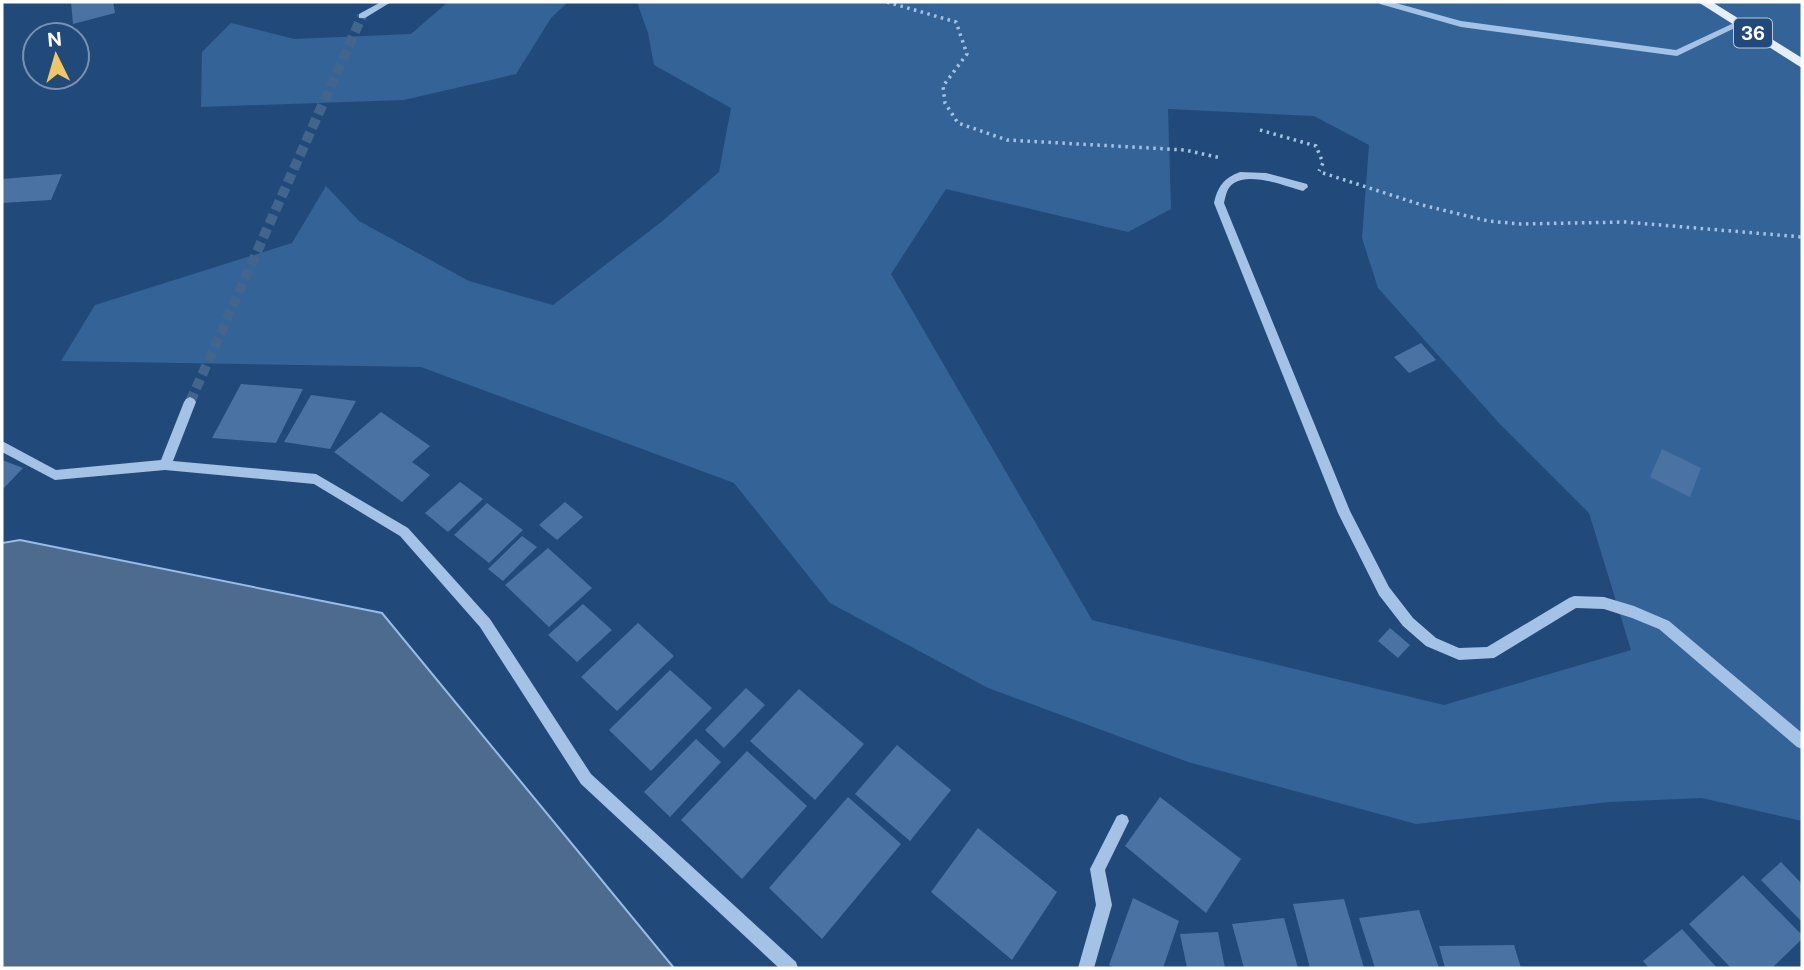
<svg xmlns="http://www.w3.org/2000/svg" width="1804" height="970" font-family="'Public Sans',sans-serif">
<rect width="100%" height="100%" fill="#214a7a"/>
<!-- green -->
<path fill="#346398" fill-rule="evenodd" d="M448 2H568L551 18 516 74 404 100 201 107 202 52 231 23 294 39 411 34Z
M637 2H1802V821L1702 798 1609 802 1416 824 1188 762 988 688 830 603 734 483 421 367 61 361 95 305 292 243 326 186 359 221 469 281 553 305 660 223 719 172 731 108 654 65 648 33ZM1168 109 1314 116 1369 145 1362 238 1378 288 1498 422 1589 513 1631 650 1444 705 1092 620 891 274 946 189 1128 232 1171 209Z"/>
<!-- water -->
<path fill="#4d6b8f" stroke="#97bde6" stroke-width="2" d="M20 540 382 613 674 968H2V543Z"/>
<!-- building -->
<path fill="#4a73a3" d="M71 2H113L115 13 73 24Z
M62 174 51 200 2 203V179Z
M1421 343 1436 360 1409 373 1394 357Z
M241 384 303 389 276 443 212 438Z
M311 395 356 401 330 449 284 442Z
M381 412 430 446 412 462 430 475 402 502 334 452Z
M1662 449 1701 468 1690 497 1650 477Z
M2 460 23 468 2 490Z
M460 482 483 499 448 532 425 513Z
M565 502 583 517 557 540 539 525Z
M487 503 523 530 489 563 454 535Z
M522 536 537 547 503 581 488 569Z
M548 548 592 588 549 627 505 585Z
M583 604 612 630 577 662 548 635Z
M638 623 674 656 617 711 581 677Z
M1390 628 1410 645 1398 658 1378 641Z
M670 670 712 708 651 771 609 730Z
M746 688 765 705 724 748 705 730Z
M799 689 864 744 815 800 750 741Z
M696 739 721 762 670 817 644 792Z
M897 745 951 790 910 841 855 794Z
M747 751 807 806 742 879 681 820Z
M848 797 901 844 822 939 769 888Z
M1160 797 1241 859 1206 913 1125 846Z
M978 828 1057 892 1012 960 931 892Z
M1781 862 1802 884V922L1761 880Z
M1743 875 1802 935V939L1772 968H1731L1689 924Z
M1133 898 1179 921 1163 968H1115L1109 965Z
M1344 899 1364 968H1310L1293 904Z
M1419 910 1439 968H1375L1359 918Z
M1284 918 1298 968H1244L1232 924Z
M1682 929 1717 968H1649L1643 961Z
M1218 932 1225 968H1187L1180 934Z
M1514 945 1521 968H1445L1439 946Z"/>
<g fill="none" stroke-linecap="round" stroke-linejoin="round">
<!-- minor-tunnel -->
<path stroke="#42658e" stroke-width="10" stroke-dasharray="10 5" stroke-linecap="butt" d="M190 402 362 16"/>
<!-- path -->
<path stroke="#a3c2e5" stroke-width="3.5" stroke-dasharray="2.5 4.5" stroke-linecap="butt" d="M887 2 956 22 967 54 943 86 945 103 958 123 1007 140 1185 150 1221 158
M1260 130 1316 146 1323 163 1319 171
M1323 173 1422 205 1488 221 1521 224 1625 222 1802 237"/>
<!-- minor -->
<path fill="#a3c2e5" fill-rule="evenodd" d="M381 2H391L365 18H359V14Z
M1379 2H1392L1461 21 1676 50 1736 22H1742L1743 24 1677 56 1461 27 1380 4Z
M1240 172 1266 173 1307 184 1308 187 1303 191C1286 186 1250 172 1234 183 1227 187 1226 195 1224 203L1350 511 1389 587 1413 618 1436 638 1459 648 1487 647 1569 598 1574 596 1604 597 1634 606 1669 621 1802 733V749L1797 747 1659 629 1632 618 1604 609 1576 608 1494 658 1459 660 1426 646 1403 626 1379 595 1338 513 1214 203C1218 186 1224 178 1240 172Z
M190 397 194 399 196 402 173 461 316 474 408 528 490 619 591 774 796 962 798 968H779L581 784 480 627 400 536 314 484 165 470 55 480 2 452V441L56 470 161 460 184 402 186 399Z
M1122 814 1127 816 1129 821 1105 870 1112 905 1094 968H1078L1096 905 1090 869 1117 816Z"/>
<!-- major -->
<path fill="#e4eefd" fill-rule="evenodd" d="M1698 2H1712L1802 58V68Z"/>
</g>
<g text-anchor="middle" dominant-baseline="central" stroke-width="5" stroke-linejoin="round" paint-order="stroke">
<!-- shield labels -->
<rect fill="#214a7a" stroke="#bcc9d7" stroke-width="2" x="1734" y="18.5" width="38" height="29" rx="5"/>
<g font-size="18" font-weight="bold" fill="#fff">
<text x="1753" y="33">36</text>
</g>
</g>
<!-- border -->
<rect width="1804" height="970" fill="none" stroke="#ffffff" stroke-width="7"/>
<!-- north arrow -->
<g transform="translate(56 56) rotate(355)"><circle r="33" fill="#214a7a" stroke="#7a92af" stroke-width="2"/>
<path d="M0-5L12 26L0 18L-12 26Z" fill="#f1c665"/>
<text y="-10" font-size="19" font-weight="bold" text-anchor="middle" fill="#ffffff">N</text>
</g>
</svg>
